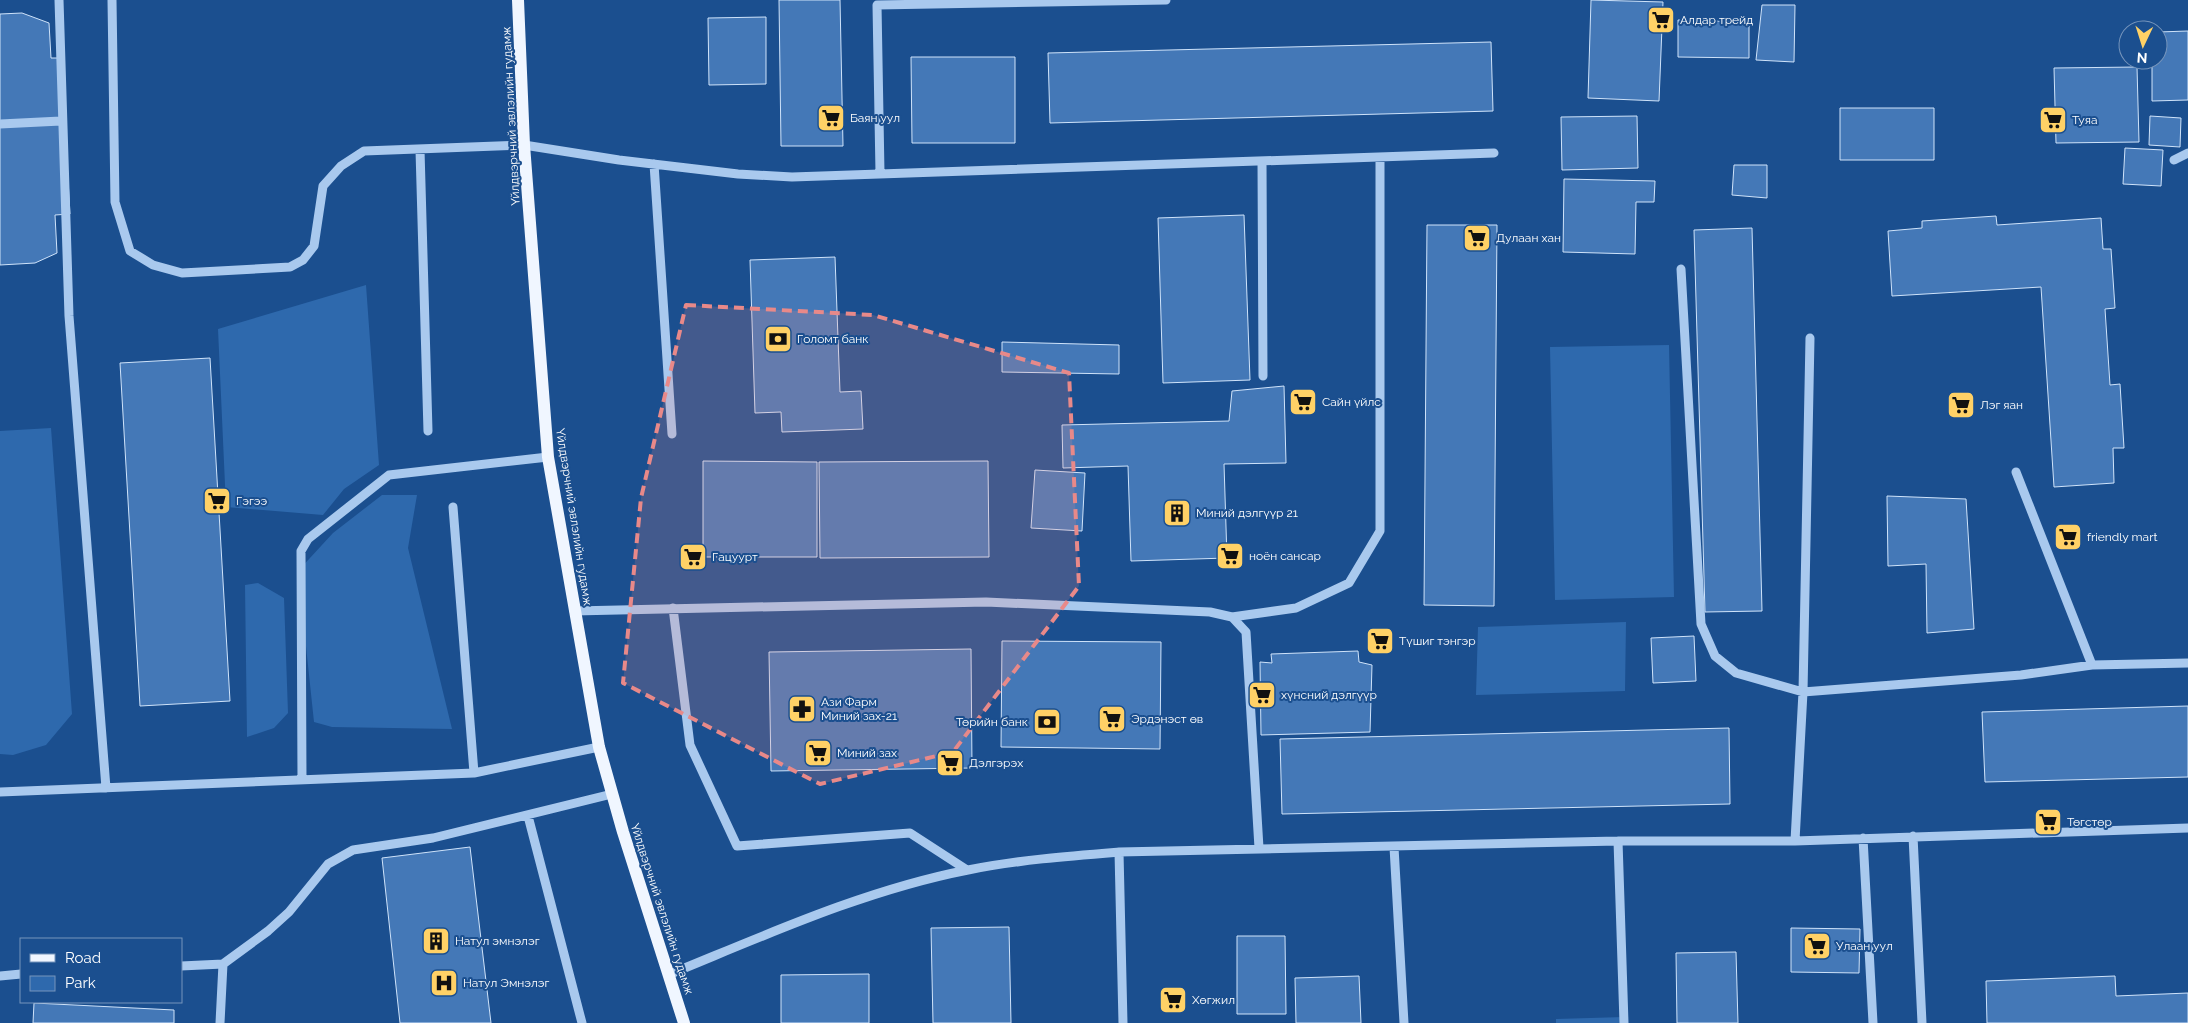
<svg xmlns="http://www.w3.org/2000/svg" width="2188" height="1023" font-family="Raleway,sans-serif">
<rect width="100%" height="100%" fill="#1b4f8f"/>
<!-- green -->
<path fill="#2e69ad" d="M366 285 379 465 344 489 323 515 226 507 218 329Z
M1669 345 1674 597 1555 600 1550 347Z
M51 428 72 714 46 745 13 755 0 754V431Z
M382 495H417L408 548 452 729 332 727 314 722 298 571 333 533Z
M258 583 284 598 288 713 274 728 247 737 245 585Z
M1626 622 1625 691 1476 695 1478 627Z
M1624 1017 1625 1023H1556V1019Z"/>
<!-- building -->
<path fill="#4478b7" stroke="#cfe3fa" d="M779 0H840L843 146H781Z
M1591 0 1663 2 1659 101 1588 98Z
M1762 5H1795L1794 62 1756 60Z
M22 13 49 23 51 58H61L70 214 55 215 57 253 35 263 0 265V14Z
M766 17V84L709 85 708 18Z
M1678 20 1749 22V58L1678 57Z
M2188 31V100L2152 101V60H2158V32Z
M1491 42 1493 111 1050 123 1048 53Z
M911 57H1015V143H912Z
M2137 67 2139 142 2056 143 2054 68Z
M1840 108H1934V160H1840Z
M1637 116 1638 168 1562 170 1561 117Z
M2150 116 2181 118 2180 147 2149 145Z
M2125 148 2163 150 2161 186 2123 184Z
M1734 165H1767V198L1732 195Z
M1564 179 1655 181 1654 202H1636L1635 254 1563 252Z
M1244 215 1250 380 1163 383 1158 218Z
M1996 216 1997 225 2101 218 2103 249H2111L2115 308 2105 309 2110 385 2120 384 2124 448H2113L2114 483 2054 487 2041 287 1892 296 1888 231 1922 228V221Z
M1427 225H1497L1494 606 1424 605Z
M1752 228 1762 611 1705 612 1694 230Z
M835 257 840 392 861 391 863 429 782 432 781 412 755 413 750 260Z
M1002 342 1119 345V374L1002 372Z
M210 358 230 701 140 706 120 363Z
M1284 386 1286 463 1224 464 1227 558 1131 561 1128 466 1063 468 1062 425 1229 421 1232 391Z
M703 461 817 462V557H703Z
M988 461 989 557 820 558 819 462Z
M1035 470 1085 473 1082 531 1031 528Z
M1887 496 1966 499 1974 629 1927 633 1926 564 1888 566Z
M1694 636 1696 681 1653 683 1651 638Z
M1002 641 1161 642 1160 749 1001 747Z
M971 649 972 768 771 771 769 652Z
M1358 651 1359 662 1372 665 1370 732 1261 735 1260 662 1272 663 1271 654Z
M2188 706V777L1985 782 1982 712Z
M1729 728 1730 804 1282 814 1280 739Z
M470 847 491 1023H400L382 858Z
M1009 927 1011 1023H933L931 928Z
M1791 928 1860 929 1859 973 1791 972Z
M1237 936H1285L1286 1014H1237Z
M1736 952 1738 1023H1677L1676 953Z
M869 974V1023H781V975Z
M1359 976 1361 1023H1296L1295 978Z
M2115 976 2116 996 2188 993V1023H1987L1986 981Z
M34 1003 174 1010V1023H33Z"/>
<g fill="none" stroke-linecap="round" stroke-linejoin="round">
<!-- minor -->
<path stroke="#a9c9ee" stroke-width="9" d="M59 0 69 316 106 788
M112 0 115 202 130 251 153 265 182 273 290 267 303 260 314 246 323 186 341 166 364 151 524 145 619 160 738 174 792 177 1494 153
M0 124 61 121
M420 150 428 431
M2174 160 2188 153
M1262 161 1263 376
M654 164 672 434
M880 173 877 5 1166 0
M1681 269 1701 624 1715 656 1736 673 1803 692 2021 675 2092 665 2188 663
M2016 472 2092 665
M453 507 474 773
M673 608 690 745 737 846 910 833 967 870
M574 611 986 602 1210 612 1232 617 1246 632 1259 848
M1232 617 1296 608 1349 583 1380 531V157
M302 780 301 551 308 539 389 475 548 457
M0 792 474 773 599 747
M528 816 582 1023
M1913 836 1922 1023
M1863 838 1873 1023
M1618 841 1624 1023
M1795 841 1803 692 1810 338
M1394 847 1404 1023
M1119 852 1123 1023
M181 966 223 964 268 931 289 912 328 864 353 850 433 838 612 794
M670 974C766 935 865 890 968 870 1018 860 1069 856 1119 852L1618 841H1795L2188 828
M0 976 21 974
M220 1023 223 964"/>
<!-- major -->
<path stroke="#f0f6ff" stroke-width="12" d="M518 0 524 145 548 457 599 747 623 832 684 1023"/>
</g>
<!-- marked area -->
<path fill="#e88989" fill-opacity="0.2" stroke="#e88989" stroke-width="4" stroke-dasharray="10 6" stroke-linejoin="round" d="M686 305 873 315 1069 373 1079 586 953 752 820 784 623 683 641 498Z"/>
<!-- icons -->
<defs>
<g id="supermarket-square" transform="scale(1.4375)"><rect x="-9" y="-9" width="18" height="18" rx="4" fill="#ffd166" stroke="#1b4f8f"/><path d="M-6-5.5h2.5l.6 2H6L4.5 2H-2.5L-4.4-4H-6ZM-1.5 3.2a1.3 1.3 0 1 0 .1 0ZM3 3.2a1.3 1.3 0 1 0 .1 0Z" fill="#111"/></g>
<g id="bank-square" transform="scale(1.4375)"><rect x="-9" y="-9" width="18" height="18" rx="4" fill="#ffd166" stroke="#1b4f8f"/><path d="M-6-4H6V4H-6ZM0-2.3a2.3 2.3 0 1 0 0 4.6a2.3 2.3 0 1 0 0-4.6Z" fill="#111"/></g>
<g id="building-square" transform="scale(1.4375)"><rect x="-9" y="-9" width="18" height="18" rx="4" fill="#ffd166" stroke="#1b4f8f"/><path d="M-4-6H4V6H1V3H-1V6H-4ZM-2.5-4.3h1.7v1.8h-1.7ZM.8-4.3h1.7v1.8H.8ZM-2.5-1h1.7V.8h-1.7ZM.8-1h1.7V.8H.8Z" fill="#111"/></g>
<g id="pharmacy-square" transform="scale(1.4375)"><rect x="-9" y="-9" width="18" height="18" rx="4" fill="#ffd166" stroke="#1b4f8f"/><path d="M-2-6h4v4h4v4h-4v4h-4v-4h-4v-4h4Z" fill="#111"/></g>
<g id="hospital-square" transform="scale(1.4375)"><rect x="-9" y="-9" width="18" height="18" rx="4" fill="#ffd166" stroke="#1b4f8f"/><path d="M-5-5h3v3.5h4V-5h3V5h-3V1.5h-4V5h-3Z" fill="#111"/></g>
</defs>
<g fill-rule="evenodd">
<use href="#supermarket-square" x="1661" y="20"/>
<use href="#supermarket-square" x="831" y="118"/>
<use href="#supermarket-square" x="2053" y="120"/>
<use href="#supermarket-square" x="1477" y="238"/>
<use href="#bank-square" x="778" y="339"/>
<use href="#supermarket-square" x="1303" y="402"/>
<use href="#supermarket-square" x="1961" y="405"/>
<use href="#supermarket-square" x="217" y="501"/>
<use href="#building-square" x="1177" y="513"/>
<use href="#supermarket-square" x="2068" y="537"/>
<use href="#supermarket-square" x="1230" y="556"/>
<use href="#supermarket-square" x="693" y="557"/>
<use href="#supermarket-square" x="1380" y="641"/>
<use href="#supermarket-square" x="1262" y="695"/>
<use href="#pharmacy-square" x="802" y="709"/>
<use href="#supermarket-square" x="1112" y="719"/>
<use href="#bank-square" x="1047" y="722"/>
<use href="#supermarket-square" x="818" y="753"/>
<use href="#supermarket-square" x="950" y="763"/>
<use href="#supermarket-square" x="2048" y="822"/>
<use href="#building-square" x="436" y="941"/>
<use href="#supermarket-square" x="1817" y="946"/>
<use href="#hospital-square" x="444" y="983"/>
<use href="#supermarket-square" x="1173" y="1000"/>
</g>
<g text-anchor="middle" dominant-baseline="central" stroke-width="4" stroke-linejoin="round" paint-order="stroke">
<!-- poi labels -->
<g font-size="12" fill="#fff" stroke="#1b4f8f" text-anchor="start">
<text x="1680" y="20">Алдар трейд</text>
<text x="850" y="118">Баян уул</text>
<text x="2072" y="120">Туяа</text>
<text x="1496" y="238">Дулаан хан</text>
<text x="797" y="339">Голомт банк</text>
<text x="1322" y="402">Сайн үйлс</text>
<text x="1980" y="405">Лэг яан</text>
<text x="236" y="501">Гэгээ</text>
<text x="1196" y="513">Миний дэлгүүр 21</text>
<text x="2087" y="537">friendly mart</text>
<text x="1249" y="556">ноён сансар</text>
<text x="712" y="557">Гацуурт</text>
<text x="1399" y="641">Түшиг тэнгэр</text>
<text x="1281" y="695">хүнсний дэлгүүр</text>
<text x="821" y="702">Ази Фарм<tspan x="821" dy="14">Миний зах-21</tspan></text>
<text x="1131" y="719">Эрдэнэст өв</text>
<text x="1028" y="722" text-anchor="end">Төрийн банк</text>
<text x="837" y="753">Миний зах</text>
<text x="969" y="763">Дэлгэрэх</text>
<text x="2067" y="822">Төгстөр</text>
<text x="455" y="941">Натул эмнэлэг</text>
<text x="1836" y="946">Улаан уул</text>
<text x="463" y="983">Натул Эмнэлэг</text>
<text x="1192" y="1000">Хөгжил</text>
</g>
<!-- street labels -->
<g font-size="12" fill="#fff" stroke="#1b4f8f">
<text transform="translate(511 116) rotate(-93)">Үйлдвэрчний эвлэлийн гудамж</text>
<text transform="translate(574 517) rotate(81)">Үйлдвэрчний эвлэлийн гудамж</text>
<text transform="translate(662 909) rotate(72)">Үйлдвэрчний эвлэлийн гудамж</text>
</g>
</g>
<!-- legend -->
<rect x="20" y="938" width="162" height="65" fill="#1b4f8f" stroke="#7695bc"/>
<rect x="30" y="954" width="25" height="8" fill="#f0f6ff" stroke="#7695bc"/>
<text x="65" y="963" font-size="15" fill="#ffffff">Road</text>
<rect x="30" y="976" width="25" height="15" fill="#2e69ad" stroke="#7695bc"/>
<text x="65" y="988" font-size="15" fill="#ffffff">Park</text>
<!-- north arrow -->
<g transform="translate(2143 45) rotate(184)"><circle r="24" fill="#1b4f8f" stroke="#7695bc"/>
<path d="M0-4L9 19L0 12L-9 19Z" fill="#ffd166"/>
<text y="-8" font-size="14" font-weight="bold" text-anchor="middle" fill="#ffffff">N</text>
</g>
</svg>
